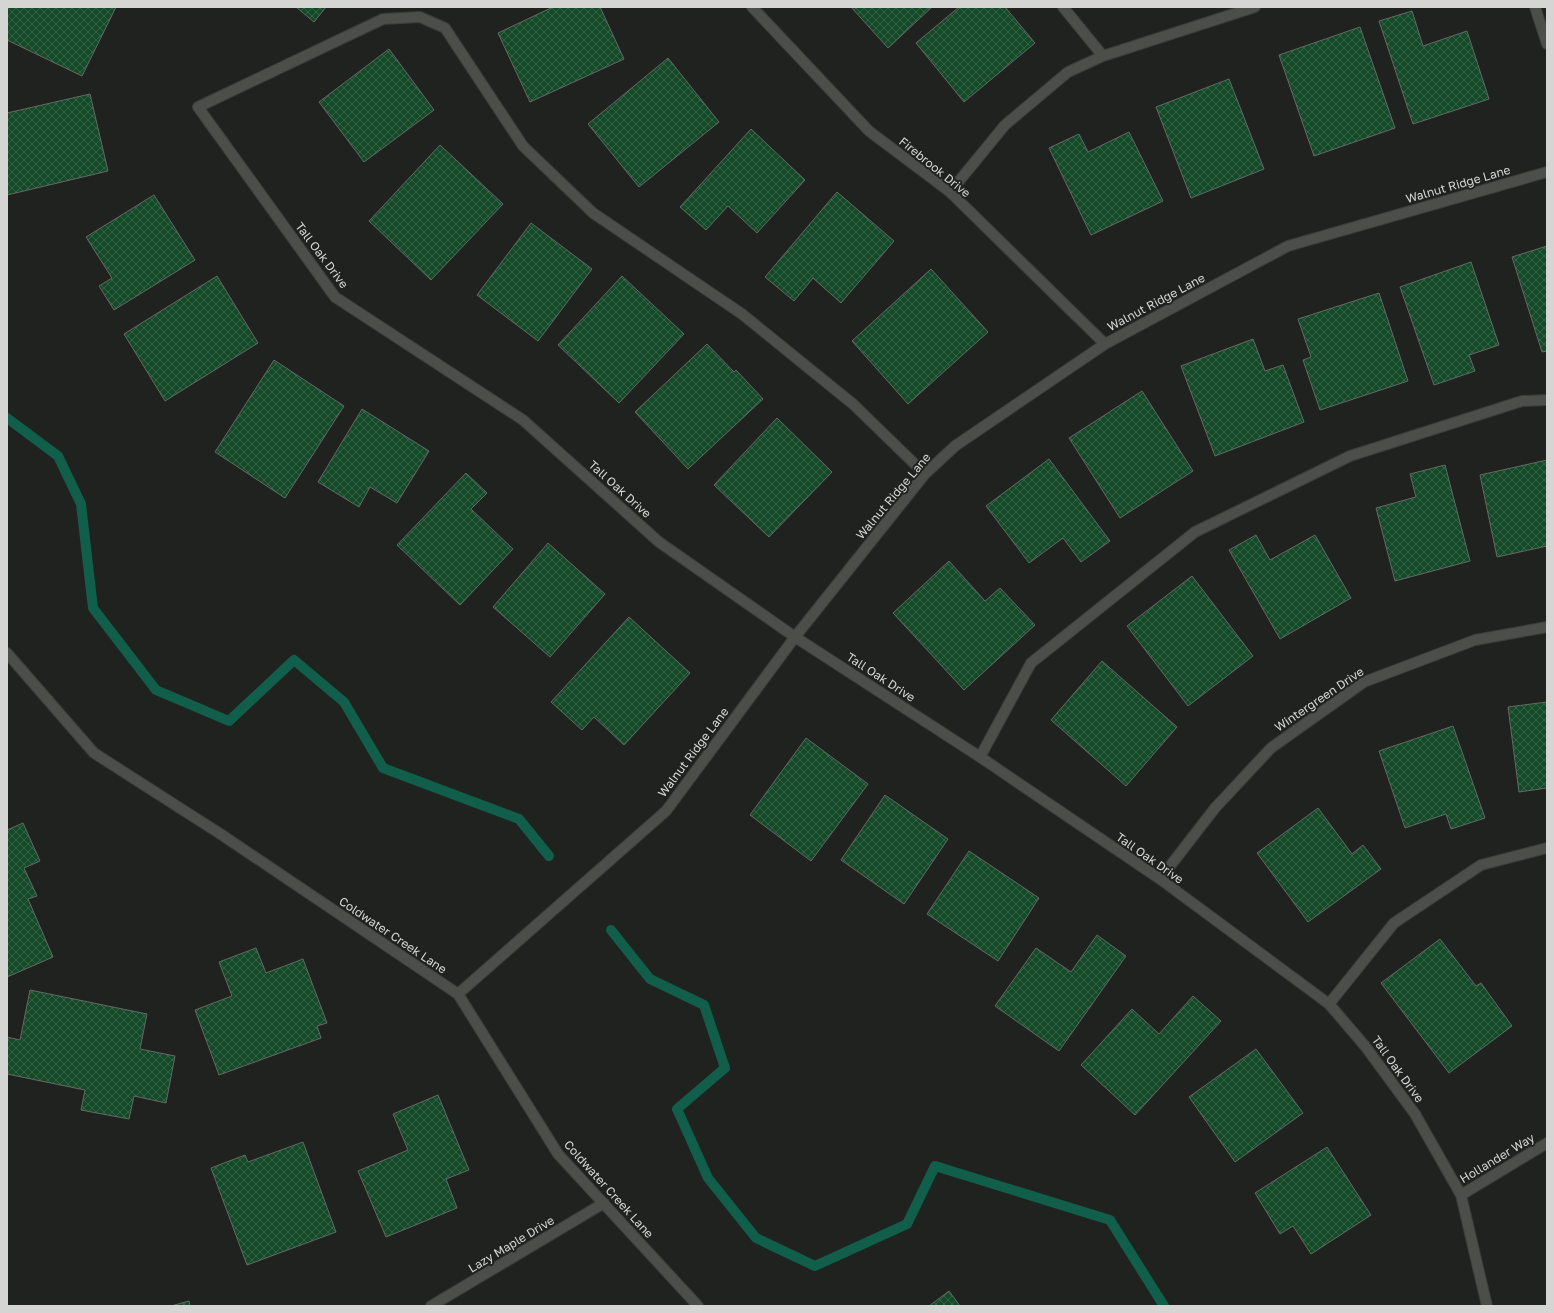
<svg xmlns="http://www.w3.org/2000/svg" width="1554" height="1313" font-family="'Golos Text',sans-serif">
<defs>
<pattern id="building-cross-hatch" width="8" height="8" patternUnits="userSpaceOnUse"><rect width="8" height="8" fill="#154a29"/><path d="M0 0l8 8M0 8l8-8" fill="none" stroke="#366347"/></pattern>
</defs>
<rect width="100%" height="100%" fill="#1f221e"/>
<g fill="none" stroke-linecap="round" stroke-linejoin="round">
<!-- stream -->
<path stroke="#115e4a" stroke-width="10" d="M7 418 58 456 81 504 93 608 156 690 229 721 294 660 344 702 383 768 519 819 549 856
M611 930 650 979 704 1005 725 1068 677 1109 708 1178 756 1238 815 1266 907 1224 935 1166 1110 1220 1164 1306"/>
</g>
<!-- building -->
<path fill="url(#building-cross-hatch)" stroke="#656966" d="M7 7H116L82 76 7 40Z
M296 7H326L314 22Z
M553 7H600L624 59 530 102 498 33Z
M851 7H932L888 48Z
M959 7H1005L1035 43 964 102 916 43Z
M1412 11 1423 46 1467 31 1489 99 1413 124 1379 21Z
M1360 27 1395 128 1314 156 1279 55Z
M389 49 434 110 364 162 319 102Z
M668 58 719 122 639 187 588 124Z
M1229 79 1264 169 1191 198 1156 107Z
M90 94 108 171 7 195V113Z
M751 129 805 180 757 233 728 206 706 230 680 207Z
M1129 132 1163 201 1091 235 1049 148 1079 134 1088 152Z
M440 145 503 204 431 280 369 221Z
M837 192 894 241 841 303 813 278 794 301 765 277Z
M154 195 195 260 114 310 99 286 112 278 86 237Z
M531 223 592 269 538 341 477 295Z
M1547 246V351L1542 352 1512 257Z
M1471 262 1499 345 1469 355 1475 371 1434 385 1400 287Z
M931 269 988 332 908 404 852 341Z
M217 276 258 343 165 401 124 334Z
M622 276 684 334 619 403 558 345Z
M1379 293 1408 381 1320 410 1303 360 1311 357 1298 319Z
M1253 339 1265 371 1283 365 1304 422 1215 456 1181 366Z
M707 344 734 372 736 370 763 399 688 469 635 412Z
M274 360 344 406 285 498 215 452Z
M1142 391 1193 471 1120 518 1069 438Z
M362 409 429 451 397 503 370 487 359 507 318 482Z
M777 418 832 472 769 537 714 485Z
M1049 459 1110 541 1081 562 1063 538 1029 563 986 506Z
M1547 460V546L1497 557 1480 475Z
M1445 465 1470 561 1395 581 1376 508 1416 497 1410 474Z
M466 473 487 493 471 509 513 549 460 605 397 545Z
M1256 535 1270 560 1315 535 1351 598 1280 639 1229 550Z
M548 543 605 594 550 657 493 607Z
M949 561 985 601 1000 588 1035 625 964 690 893 613Z
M1192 576 1253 656 1188 706 1127 626Z
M629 617 690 673 624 745 594 717 582 730 551 702Z
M1102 661 1177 727 1126 786 1051 720Z
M1547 702V788L1519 792 1508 707Z
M1453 726 1485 818 1451 829 1446 814 1405 828 1379 751Z
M806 738 868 784 811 861 750 815Z
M885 795 948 839 904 904 841 860Z
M1318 808 1352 854 1363 845 1381 869 1308 922 1257 853Z
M23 823 40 861 24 868 37 896 28 899 53 957 7 977V830Z
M969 851 1039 898 998 961 927 914Z
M1097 935 1126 956 1059 1051 995 1006 1036 948 1071 972Z
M1440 939 1476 986 1481 983 1512 1026 1449 1073 1381 983Z
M256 948 266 973 303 959 327 1023 317 1026 321 1038 219 1075 195 1010 232 996 219 962Z
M30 990 147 1014 140 1049 175 1056 166 1103 134 1096 129 1119 81 1110 85 1090 7 1074V1037L20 1040Z
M1193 996 1221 1021 1135 1115 1081 1065 1132 1009 1159 1034Z
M1256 1049 1303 1113 1235 1162 1189 1097Z
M438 1095 469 1170 446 1179 457 1208 386 1237 358 1171 408 1150 393 1114Z
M303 1142 336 1232 247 1265 211 1168 245 1155 248 1162Z
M1327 1147 1371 1215 1311 1254 1293 1226 1280 1234 1255 1193Z
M949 1291 960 1306H929Z
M189 1301 190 1306H171Z"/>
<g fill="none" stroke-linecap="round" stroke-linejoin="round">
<!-- minor casing -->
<g stroke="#3a3c39" stroke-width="12">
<path id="minor" d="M752 7 869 131 950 192 1105 344
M1063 7 1103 56
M1535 7 1547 44
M950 192 1005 125 1068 72 1103 56 1255 7
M925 474 853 404 742 314 593 213 523 146 445 28 420 17 383 19 198 107 335 297 523 420 659 542 795 637 980 757 1160 879 1329 1004 1365 1046 1415 1114 1461 1195 1487 1306
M7 653 94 753 222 835 458 994 558 1154 698 1306
M980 757 1031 663 1195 532 1350 456 1522 401 1547 400
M1160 879 1215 808 1271 748 1364 682 1475 640 1547 627
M458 994 666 811 795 637 925 474 955 446 1105 344 1288 246 1547 172
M1329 1004 1394 923 1481 865 1547 848
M1461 1195 1547 1143
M431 1306 604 1203"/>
</g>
<!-- minor -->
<use href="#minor" stroke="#4c4e4a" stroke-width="10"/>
</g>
<g text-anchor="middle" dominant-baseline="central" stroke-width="4" stroke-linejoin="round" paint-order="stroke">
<!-- street labels -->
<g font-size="12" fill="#d5d6d4" stroke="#1f221e">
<text transform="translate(935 167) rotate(39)">Firebrook Drive</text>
<text transform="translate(1458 184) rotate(-16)">Walnut Ridge Lane</text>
<text transform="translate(322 255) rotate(53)">Tall Oak Drive</text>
<text transform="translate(1156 302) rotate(-28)">Walnut Ridge Lane</text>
<text transform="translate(620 489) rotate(42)">Tall Oak Drive</text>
<text transform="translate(893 496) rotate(-50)">Walnut Ridge Lane</text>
<text transform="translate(881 677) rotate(33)">Tall Oak Drive</text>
<text transform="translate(1319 699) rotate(-34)">Wintergreen Drive</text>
<text transform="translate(693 752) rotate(-53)">Walnut Ridge Lane</text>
<text transform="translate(1150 858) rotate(35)">Tall Oak Drive</text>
<text transform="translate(393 935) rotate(34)">Coldwater Creek Lane</text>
<text transform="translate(1398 1069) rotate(54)">Tall Oak Drive</text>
<text transform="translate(1497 1158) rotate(-31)">Hollander Way</text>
<text transform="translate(609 1189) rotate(48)">Coldwater Creek Lane</text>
<text transform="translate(511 1244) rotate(-31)">Lazy Maple Drive</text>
</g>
</g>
<!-- border -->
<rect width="1554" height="1313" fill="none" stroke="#d5d6d4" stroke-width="16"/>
</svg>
